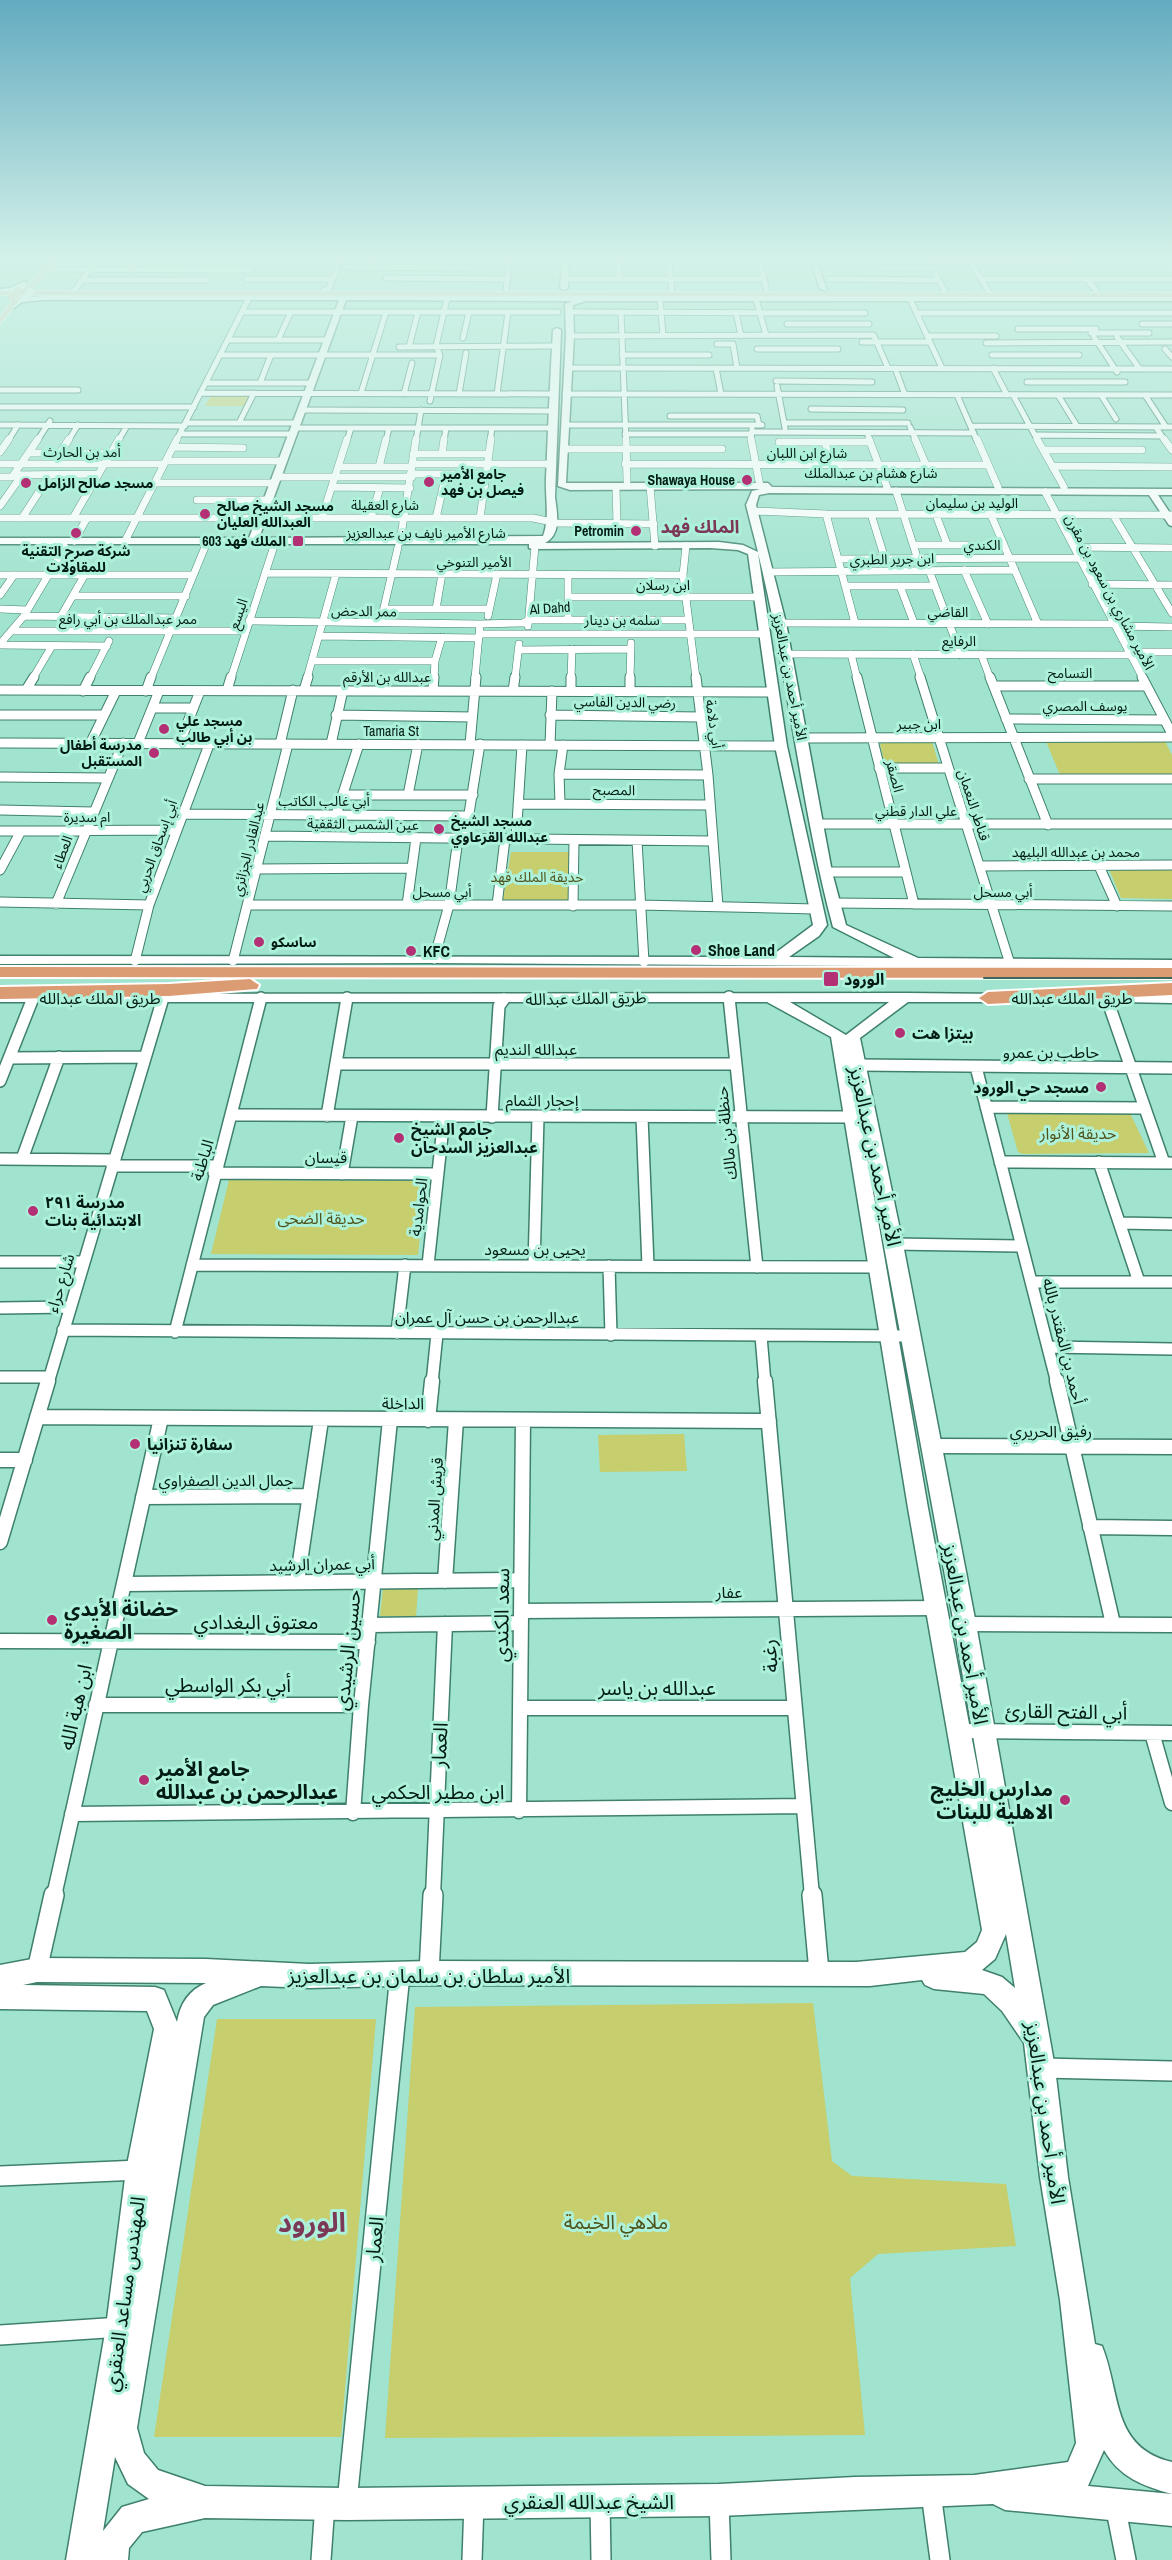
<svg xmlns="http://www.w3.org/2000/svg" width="1172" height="2560" font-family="'Archivo Narrow','Noto Sans Arabic',sans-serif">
<rect width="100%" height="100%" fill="#a0e3ce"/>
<!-- green -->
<path fill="#c6ce6d" d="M213 393H252L246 406H205Z
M1045 739H1164L1172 755V775H1060Z
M891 741 932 742 939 765H885L880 744Z
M511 852H570L571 902 510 903 503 899Z
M1109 869H1172V899L1121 898Z
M1010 1111 1130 1113 1149 1153 1023 1154 1018 1152 1007 1113Z
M229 1180 426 1181 418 1255 211 1254Z
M684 1434 687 1471 600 1472 598 1435Z
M383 1589H418L416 1616H380Z
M813 2003 832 2161 852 2176 1006 2184 1016 2246 878 2254 850 2278 865 2435 385 2438 415 2007Z
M217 2019H376L341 2437H154Z"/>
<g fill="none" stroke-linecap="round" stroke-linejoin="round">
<!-- street-far5 casing -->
<g stroke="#3e806d" stroke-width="7">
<path id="street-far5" d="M619 256V279
M665 256H813
M668 256 672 292
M759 256 767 292
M259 257H342
M968 257 989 292
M349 258 510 259
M877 258H928
M1065 259 1165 260
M929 261H1070
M345 267 471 268
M881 268H933
M48 269 251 270
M130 270 141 256
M935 273 945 292
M386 278 507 279
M246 279H332
M565 279H764
M829 279 939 280
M982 279H1172
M1087 279 1097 292
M83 280H207
M74 291 100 256
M323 291 329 288 342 256
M506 291 510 256
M660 299 663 336
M756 299 766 335
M910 299 942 368
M242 312H558
M570 312 865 313
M621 312 626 441
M736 312 741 336
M917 313H1172
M787 324H869
M1142 324H1172
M1018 329H1096
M1091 333H1149
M570 336 873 335
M874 336 888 368
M927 336H996
M1094 337 1117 372
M1117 337 1139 368
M463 338 469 312
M229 340H327
M278 340 291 312
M862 342H930
M986 343 1172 342
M717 344H733L737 368
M399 347 557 346
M409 347 418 312
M757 349H838
M1165 349 1172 357
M221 355H440
M622 355H709
M992 355H1079
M568 368 1172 369
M716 368 721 394
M895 368 905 395
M993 368 1007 395
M776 381 872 382
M1027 382H1125
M206 383H312
M260 383 271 355
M777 386 785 428
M0 390H78
M201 393 553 394
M361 393 386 312
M404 394 412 363
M459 394 466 353
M497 394 508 312
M565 394 1172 395
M957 395 977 441
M1013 395 1038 441
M1058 395 1077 426
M1101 395 1116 419
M1145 395 1166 427
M430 401 440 355 436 346 447 299
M0 407H194
M811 409 903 410
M302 410 552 411
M670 416H757L759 425
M186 423H297
M239 423 254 393
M784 423H908
M0 425 185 426
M566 425H762
M971 426 1172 427
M910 427 916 441
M296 428H553
M1157 429 1165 441
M752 432 974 433
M180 434H294
M625 434H750
M1037 435 1162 436
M868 436 870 441
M8 441 18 425
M37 441 50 421
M68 441 78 425
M118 441 127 426
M176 441 249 298
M347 441 351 428
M386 441 389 428
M416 441 421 410
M444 441 446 428
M490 441 492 428
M751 441 752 429"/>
</g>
<!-- street-far4 casing -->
<g stroke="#3e806d" stroke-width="8">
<path id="street-far4" d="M626 439 627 481
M751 439 760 486
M869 439 887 487
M915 439 926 465
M977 439 998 487
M1037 439 1064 487
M1164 439 1172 450
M779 442H870
M825 442 831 465
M173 447 243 448
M564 449H722
M1045 450H1142
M0 452 9 439
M29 453H110
M60 453 69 439
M413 454H488
M442 454 444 439
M166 461H283
M0 464H164
M412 464H552
M625 464 987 465
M1053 466 1172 467
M338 467H411
M379 467 386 439
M410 474H486
M14 475 97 474
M0 477H12L38 439
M277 477H412
M154 483H275
M650 486 655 546
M332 487 410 488
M616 487 617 524
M896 491 917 557 927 565 961 655
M1045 492 1143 678
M197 500H268
M0 506 22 475
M753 511 826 514 1172 515
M826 514 855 623
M871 514 885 559
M936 515 947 544
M991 515 1038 624
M1113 515 1172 613
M322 517 347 439
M371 517 380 488
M0 518H533L552 522
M22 518 50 475
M73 518 119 439
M436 518 446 474
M480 518 491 439
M553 523 654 524
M74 541 87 518
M125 541 177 439
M400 542 416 439
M914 545H1004
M686 546 683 575 696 678
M1074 547 1172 548
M838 559 1078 558
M964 570 988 624
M768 572 1015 570
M265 573 683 575
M0 575H193
M568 575V620
M1092 584 1172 585
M845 586H935
M900 586 914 623
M0 595 14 575
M73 596H186
M568 597H758
M0 609 27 610
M384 609H489
M436 609 442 574
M24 616 175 618
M382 616 398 547
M488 616 497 574
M60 618 84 576
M249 621 480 624
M781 623 1114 624
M528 626 535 546
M1116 626 1172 627
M11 631H245
M480 634H764
M321 636 479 638
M0 644 24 616 65 547
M0 645 107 646
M518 650 631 649
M1129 652H1172
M787 654 1130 655
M851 654 857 678
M913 654 921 678
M981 654 990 678
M314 661H435
M33 678 52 646
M90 678 109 641
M151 678 205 547
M231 678 274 546
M307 678 336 574
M434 678 435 661 442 637
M475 678 480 624 523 623 529 620H688
M515 678 519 644
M571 678 572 649
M630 678 631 643"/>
</g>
<!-- street-far3 casing -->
<g stroke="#3e806d" stroke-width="11">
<path id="street-far3" d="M696 677 708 775 718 906
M857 677 914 904
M920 677 1010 964
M990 677 1048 825
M1142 677 1172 734
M994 686H1146
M0 690 773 692
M26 690 34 677
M227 690 231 677
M304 690 308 677
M433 690 434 677
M630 690V677
M83 691 90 677
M146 691 151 677
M513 691 515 677
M571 691V677
M153 708H193
M0 715H103
M336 715 472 717
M550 715 700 717
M1006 719 1164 720
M802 738 1172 737
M91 742 116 691
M180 742 200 691
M0 743 781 746
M138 743 159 691
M280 744 293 690
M331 744 343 690
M470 744 476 677
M550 745 552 691
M879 768H948
M559 774 708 775
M0 777 108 778
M1029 779H1172
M345 795H473
M408 795 418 744
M560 803 559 774 563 745
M518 804 709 805
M0 810 93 812
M181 814 468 816
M336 815 359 744
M818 824H1172
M0 831 175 830
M266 836 712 841
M465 839 480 744
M516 839 522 745
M637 841 644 962
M980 866 1172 865
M1099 866 1117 906
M257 869 411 868
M0 870 21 831
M825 872H906
M0 902 149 905
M834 903 1172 906
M56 904 123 743
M248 905H639L816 909
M407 905 416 838
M497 905 505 839
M573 906 574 840
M434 959 449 905 458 839
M135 961 149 905 210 742
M233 961 288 744"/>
</g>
<!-- street-far2 casing -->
<g stroke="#3e806d" stroke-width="14">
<path id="street-far2" d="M729 997 757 1267
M1107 999 1164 1163
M9 1058 145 1057
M337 1064H735
M857 1065 1172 1068
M976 1067 1057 1383
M0 1081 33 998
M986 1107 1145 1108
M232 1115 852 1117
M327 1116 347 998
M492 1117 499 1006 504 999
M642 1117 648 1266
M0 1159 114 1160
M22 1159 59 1057
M1000 1162 1170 1163
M1099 1162 1139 1282
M112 1166H218
M214 1173 438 1174
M342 1174 352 1116
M1120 1223 1172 1224
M894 1244 1022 1246
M0 1262H84
M192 1265 877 1267
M428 1265 444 1117
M534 1266 538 1117
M609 1266 611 1335
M1031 1282H1172
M0 1308 70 1307
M63 1330 911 1336
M175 1332 261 998
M397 1333 405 1265
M761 1336 765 1383
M1049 1347 1172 1349
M0 1377H49
M48 1383 163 998
M432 1383 437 1334"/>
</g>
<!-- street-far1 casing -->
<g stroke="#3e806d" stroke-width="17">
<path id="street-far1" d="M765 1381 812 1896
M1057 1381 1113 1624
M37 1417 769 1421
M428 1420 432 1381
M930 1446 1172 1447
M0 1460H25
M143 1497 310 1496
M1090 1527 1172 1528
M0 1542 48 1381
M445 1581 456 1420
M297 1582 321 1420
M124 1584 521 1580
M521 1611 937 1608
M965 1624 1172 1625
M369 1625 521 1623
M0 1641 368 1642
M96 1705H361
M520 1708H795
M959 1731 1172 1733
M1152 1733 1172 1803
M519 1811 523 1420
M353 1813 361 1705 390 1420
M72 1814 804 1806
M54 1896 161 1418
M433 1896 445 1624"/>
</g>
<!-- street casing -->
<g stroke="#3e806d" stroke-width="22">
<path id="street" d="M812 1895 819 1972
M37 1970 54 1895
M429 1973 433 1895
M1042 2068 1172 2071
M0 2176 140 2170
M0 2335 121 2327
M931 2493 940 2560
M719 2501 721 2560
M347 2502 400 1974
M600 2502 601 2560
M1115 2505 1126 2560
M321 2560 325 2504
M472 2560 474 2503"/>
</g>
<!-- secondary casing -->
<g stroke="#3e806d" stroke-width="3">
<path id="secondary" d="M563 256H569L568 288 564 290 560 288Z
M809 256H815L827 291 820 289Z
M25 281 28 285 15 292 0 293V289L10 288Z
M43 296 1172 297V301H586L573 305 574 336 566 483H768L772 487 1172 489V495H1158L1172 516V526L1169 525 1149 495 769 493 759 495 756 505 786 623 832 872 846 925 918 958 1172 960V968L434 963 0 964V956L770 957 813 925 775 746 748 554 738 550 710 548 533 549 529 548V544H0V538H249L339 300H43L22 302 14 308 10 306 17 298ZM346 300 572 301 565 304 566 336 558 486 570 490 761 489 752 491 746 505 758 552 743 545 719 542 545 543C562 534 557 513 555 497L561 330 557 328 553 330C550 379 548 428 546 478 545 498 550 518 543 536L259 538ZM758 553C789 677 800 804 833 927L894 958 789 957 819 936 827 925 787 746Z
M906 993 1003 994 1010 998 1003 1002H908L860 1038 903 1244 976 1624 1055 2068 1068 2177 1095 2344 1102 2346C1121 2393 1111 2448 1172 2462V2494C1143 2486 1119 2477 1104 2450L1088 2486 1172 2494V2526L1005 2510 993 2504 719 2516 347 2520 205 2518 142 2532 129 2548 128 2560H66L106 2327 126 2170 154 2029 147 2011 0 2009V1965L37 1958 206 1959 309 1964 429 1961 856 1962 965 1952 977 1942 982 1930 908 1508 831 1037 767 1002H0V994ZM790 1002H889L846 1035ZM859 1111 954 1624 989 1829 928 1508ZM1006 1934 1015 1988 1002 1977 982 1970 995 1959ZM922 1980 925 1985 934 1989 984 1994 1002 2011 1024 2043 1040 2177 1060 2300 1076 2443 1068 2462 974 2475 855 2477 719 2484 347 2488 205 2486 158 2470 144 2453 137 2428 204 2017 213 2005 261 1986 309 1988 429 1985 870 1986ZM37 1982 206 1983C189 1990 180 2004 177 2022L164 1990 155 1987 23 1985ZM115 2457 128 2484 149 2499 122 2507 103 2531Z
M1076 994 1172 995V1003L1071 1001 1069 998Z"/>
</g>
<!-- primary casing -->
<g stroke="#fff" stroke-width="2">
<path id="primary" d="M57 256H65L30 291 1172 293V297L23 295 0 324V317L17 295H0V291H21Z"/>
</g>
<!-- highway casing -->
<g stroke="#fff" stroke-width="4">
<path id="highway" d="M0 967 1172 968V978L0 977Z
M250 979 259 985 257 989 169 996 0 999V987L169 984Z
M1172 983V995L988 1004 979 998 988 992Z"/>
</g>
<!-- street-far5 -->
<use href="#street-far5" stroke="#fff" stroke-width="5"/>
<!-- street-far4 -->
<use href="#street-far4" stroke="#fff" stroke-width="7"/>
<!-- street-far3 -->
<use href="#street-far3" stroke="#fff" stroke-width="9"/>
<!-- street-far2 -->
<use href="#street-far2" stroke="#fff" stroke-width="11"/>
<!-- street-far1 -->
<use href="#street-far1" stroke="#fff" stroke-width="14"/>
<!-- street -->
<use href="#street" stroke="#fff" stroke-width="19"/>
<!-- secondary -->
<use href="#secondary" fill="#fff" fill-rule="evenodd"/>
<!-- primary -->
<use href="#primary" fill="#e9c3ab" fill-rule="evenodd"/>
<!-- highway -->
<use href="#highway" fill="#db9b73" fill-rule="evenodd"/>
<!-- rail -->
<path stroke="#3e675b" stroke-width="2" d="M984 978H1172"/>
<!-- secondary-bridge casing -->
<g stroke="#3e806d" stroke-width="9" stroke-linecap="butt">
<path id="secondary-bridge" d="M26 297 30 292"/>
</g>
<!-- primary-bridge casing -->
<g stroke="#fff" stroke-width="10" stroke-linecap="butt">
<path id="primary-bridge" d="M12 297 18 291"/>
</g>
<!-- secondary-bridge -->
<use href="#secondary-bridge" stroke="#fff" stroke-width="8"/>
<!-- primary-bridge -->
<use href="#primary-bridge" stroke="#e9c3ab" stroke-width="8"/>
</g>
<!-- sky -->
<linearGradient id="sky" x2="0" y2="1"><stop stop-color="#63abc0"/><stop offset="0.42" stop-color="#d4f2e9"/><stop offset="1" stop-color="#d4f2e9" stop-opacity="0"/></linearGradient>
<rect width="1172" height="614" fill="url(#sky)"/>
<!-- markers -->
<g fill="#b43075" stroke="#adf1db" stroke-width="2">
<circle cx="747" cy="480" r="6"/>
<circle cx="429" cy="482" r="6"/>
<circle cx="26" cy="483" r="6"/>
<circle cx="205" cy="514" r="6"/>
<circle cx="636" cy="531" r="6"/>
<circle cx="76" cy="533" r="6"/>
<rect x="292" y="535" width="12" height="12" rx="3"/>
<circle cx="164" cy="729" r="6"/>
<circle cx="154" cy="753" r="6"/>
<circle cx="439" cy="829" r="6"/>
<circle cx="259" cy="942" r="6"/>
<circle cx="696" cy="950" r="6"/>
<circle cx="411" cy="951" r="6"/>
<rect x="823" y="971" width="16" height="16" rx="3"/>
<circle cx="900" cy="1033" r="6"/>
<circle cx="1101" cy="1087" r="6"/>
<circle cx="399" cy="1138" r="6"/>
<circle cx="33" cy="1211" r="6"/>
<circle cx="135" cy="1444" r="6"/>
<circle cx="52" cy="1620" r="6"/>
<circle cx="144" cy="1780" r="6"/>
<circle cx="1065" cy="1800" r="6"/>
</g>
<g text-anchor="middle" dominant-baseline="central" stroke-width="6" stroke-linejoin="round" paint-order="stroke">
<!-- far-street labels -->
<g font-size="14" fill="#021c15" stroke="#adf1db">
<text x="82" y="452">أمد بن الحارث</text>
<text x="807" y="453">شارع ابن اللبان</text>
<text x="871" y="473">شارع هشام بن عبدالملك</text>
<text x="972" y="503">الوليد بن سليمان</text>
<text x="385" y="505">شارع العقيلة</text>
<text x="426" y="533">شارع الأمير نايف بن عبدالعزيز</text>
<text x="982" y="545">الكندي</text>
<text transform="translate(892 559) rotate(-1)">ابن جرير الطبري</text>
<text x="474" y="562">الأمير التنوخي</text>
<text x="663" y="585">ابن رسلان</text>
<text transform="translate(1110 592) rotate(62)">الأمير مشاري بن سعود بن مقرن</text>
<text transform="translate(550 608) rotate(-4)">Al Dahd</text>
<text transform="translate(364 611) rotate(1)">ممر الدحض</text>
<text x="948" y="612">القاضي</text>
<text transform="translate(238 614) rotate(-71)">اليسع</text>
<text x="128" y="619">ممر عبدالملك بن أبي رافع</text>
<text x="622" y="620">سلمه بن دينار</text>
<text x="959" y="641">الرفايع</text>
<text x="1070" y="673">التسامح</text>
<text x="387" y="677">عبدالله بن الأرقم</text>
<text transform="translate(790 677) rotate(79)">الأمير أحمد بن عبدالعزيز</text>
<text transform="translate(625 702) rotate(1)">رضي الدين الفاسي</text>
<text x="1085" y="706">يوسف المصري</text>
<text transform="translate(714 724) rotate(82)">أبي دلامة</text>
<text x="919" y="724">ابن جبير</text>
<text x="391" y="731">Tamaria St</text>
<text transform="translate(895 776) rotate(75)">الصقر</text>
<text transform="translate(614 790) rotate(1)">المصبح</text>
<text x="324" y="801">أبي غالب الكاتب</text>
<text transform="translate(974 805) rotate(72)">قناطر النعمان</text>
<text x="916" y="811">علي الدار قطني</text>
<text x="87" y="817">ام سديرة</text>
<text transform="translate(363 824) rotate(1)">عين الشمس الثقفية</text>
<text transform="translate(156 846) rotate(-70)">أبي إسحاق الحربي</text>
<text transform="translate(248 849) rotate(-76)">عبدالقادر الجزائري</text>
<text transform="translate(62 852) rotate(-69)">العطاء</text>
<text x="1076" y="852">محمد بن عبدالله البليهد</text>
<text x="442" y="892">أبي مسحل</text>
<text x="1003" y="892">أبي مسحل</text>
</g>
<!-- far-poi labels -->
<g font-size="14" font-weight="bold" fill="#021c15" stroke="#adf1db" text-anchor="start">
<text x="441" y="474">جامع الأمير<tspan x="441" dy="16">فيصل بن فهد</tspan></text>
<text x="735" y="480" text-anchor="end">Shawaya House</text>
<text x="38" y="483">مسجد صالح الزامل</text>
<text x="217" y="506">مسجد الشيخ صالح<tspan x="217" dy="16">العبدالله العليان</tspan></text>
<text x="624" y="531" text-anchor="end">Petromin</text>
<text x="286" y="541" text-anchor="end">الملك فهد 603</text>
<text x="76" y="551" text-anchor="middle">شركة صرح التقنية<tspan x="76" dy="16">للمقاولات</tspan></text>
<text x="176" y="721">مسجد علي<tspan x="176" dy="16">بن أبي طالب</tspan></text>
<text x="142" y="745" text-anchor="end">مدرسة أطفال<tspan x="142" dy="16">المستقبل</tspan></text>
<text x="451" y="821">مسجد الشيخ<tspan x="451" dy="16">عبدالله القرعاوي</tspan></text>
<text x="271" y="942">ساسكو</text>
</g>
<!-- far-park labels -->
<g font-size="14" fill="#4f531a" stroke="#adf1db">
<text x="537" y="877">حديقة الملك فهد</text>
</g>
<!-- poi labels -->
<g font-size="16" font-weight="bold" fill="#021c15" stroke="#adf1db" text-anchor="start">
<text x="708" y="950">Shoe Land</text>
<text x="423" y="951">KFC</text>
<text x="844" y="979">الورود</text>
<text x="912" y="1033">بيتزا هت</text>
<text x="1089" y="1087" text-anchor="end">مسجد حي الورود</text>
<text x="411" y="1129">جامع الشيخ<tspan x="411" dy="18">عبدالعزيز السدحان</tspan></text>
<text x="45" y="1202">مدرسة ٢٩١<tspan x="45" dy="18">الابتدائية بنات</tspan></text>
<text x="147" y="1444">سفارة تنزانيا</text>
</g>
<!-- street labels -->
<g font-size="16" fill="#021c15" stroke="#adf1db">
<text x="100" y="998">طريق الملك عبدالله</text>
<text transform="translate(586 998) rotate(-1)">طريق الملك عبدالله</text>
<text x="1072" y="998">طريق الملك عبدالله</text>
<text x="536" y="1049">عبدالله النديم</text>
<text x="1051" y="1052">حاطب بن عمرو</text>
<text x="542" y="1100">إحجار الثمام</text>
<text transform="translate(726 1133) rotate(-96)">حنظلة بن مالك</text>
<text x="326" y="1157">قيسان</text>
<text transform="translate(202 1160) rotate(-73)">الباطنة</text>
<text transform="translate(418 1207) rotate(-83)">الحوامدية</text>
<text x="535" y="1249">يحيى بن مسعود</text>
<text transform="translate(60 1283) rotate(-73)">شارع حراء</text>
<text x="487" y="1317">عبدالرحمن بن حسن آل عمران</text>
<text transform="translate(1064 1341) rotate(76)">أحمد بن المقتدر بالله</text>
<text x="403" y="1403">الداخلة</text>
<text x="1051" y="1431">رفيق الحريري</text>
<text x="226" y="1480">جمال الدين الصفراوي</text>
<text transform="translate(434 1499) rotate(-86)">قريش المدني</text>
<text transform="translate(322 1564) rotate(-1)">أبي عمران الرشيد</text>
<text x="729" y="1592">عفار</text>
</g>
<!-- park labels -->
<g font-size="16" fill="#4f531a" stroke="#adf1db">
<text x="1078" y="1133">حديقة الأنوار</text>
<text x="321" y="1218">حديقة الضحى</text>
</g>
<!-- far-district labels -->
<g font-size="18" font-weight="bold" fill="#7b3857" stroke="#adf1db">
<text x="700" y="526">الملك فهد</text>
</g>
<!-- near-street labels -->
<g font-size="20" fill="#021c15" stroke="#adf1db">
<text transform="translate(876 1156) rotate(78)">الأمير أحمد بن عبدالعزيز</text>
<text transform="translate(501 1615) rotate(-89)">سعد الكندي</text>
<text x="256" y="1621">معتوق البغدادي</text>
<text transform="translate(966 1634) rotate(80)">الأمير أحمد بن عبدالعزيز</text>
<text transform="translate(347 1650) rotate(-84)">حسين الرشيدي</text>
<text transform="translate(769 1656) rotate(-95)">رغبة</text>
<text x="228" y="1684">أبي بكر الواسطي</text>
<text x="657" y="1687">عبدالله بن ياسر</text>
<text transform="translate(75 1707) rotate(-77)">ابن هبة الله</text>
<text transform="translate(1066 1711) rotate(1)">أبي الفتح القارئ</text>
<text transform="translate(439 1745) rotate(-87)">العمار</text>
<text x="438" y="1791">ابن مطير الحكمي</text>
<text x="429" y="1975">الأمير سلطان بن سلمان بن عبدالعزيز</text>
<text transform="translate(1046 2113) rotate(82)">الأمير أحمد بن عبدالعزيز</text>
<text transform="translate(374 2239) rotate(-84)">العمار</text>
<text transform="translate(124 2294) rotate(-82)">المهندس مساعد العنقري</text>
<text x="589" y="2501">الشيخ عبدالله العنقري</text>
</g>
<!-- near-poi labels -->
<g font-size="20" font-weight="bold" fill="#021c15" stroke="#adf1db" text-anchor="start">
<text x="64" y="1608">حضانة الأيدي<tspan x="64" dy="23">الصغيرة</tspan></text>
<text x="156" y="1768">جامع الأمير<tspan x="156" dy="23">عبدالرحمن بن عبدالله</tspan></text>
<text x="1053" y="1788" text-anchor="end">مدارس الخليج<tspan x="1053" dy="23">الاهلية للبنات</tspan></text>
</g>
<!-- near-park labels -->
<g font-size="20" fill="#4f531a" stroke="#adf1db">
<text x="616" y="2221">ملاهي الخيمة</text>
</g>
<!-- near-district labels -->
<g font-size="27" font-weight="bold" fill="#7b3857" stroke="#adf1db">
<text x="312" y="2222">الورود</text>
</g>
</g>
</svg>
